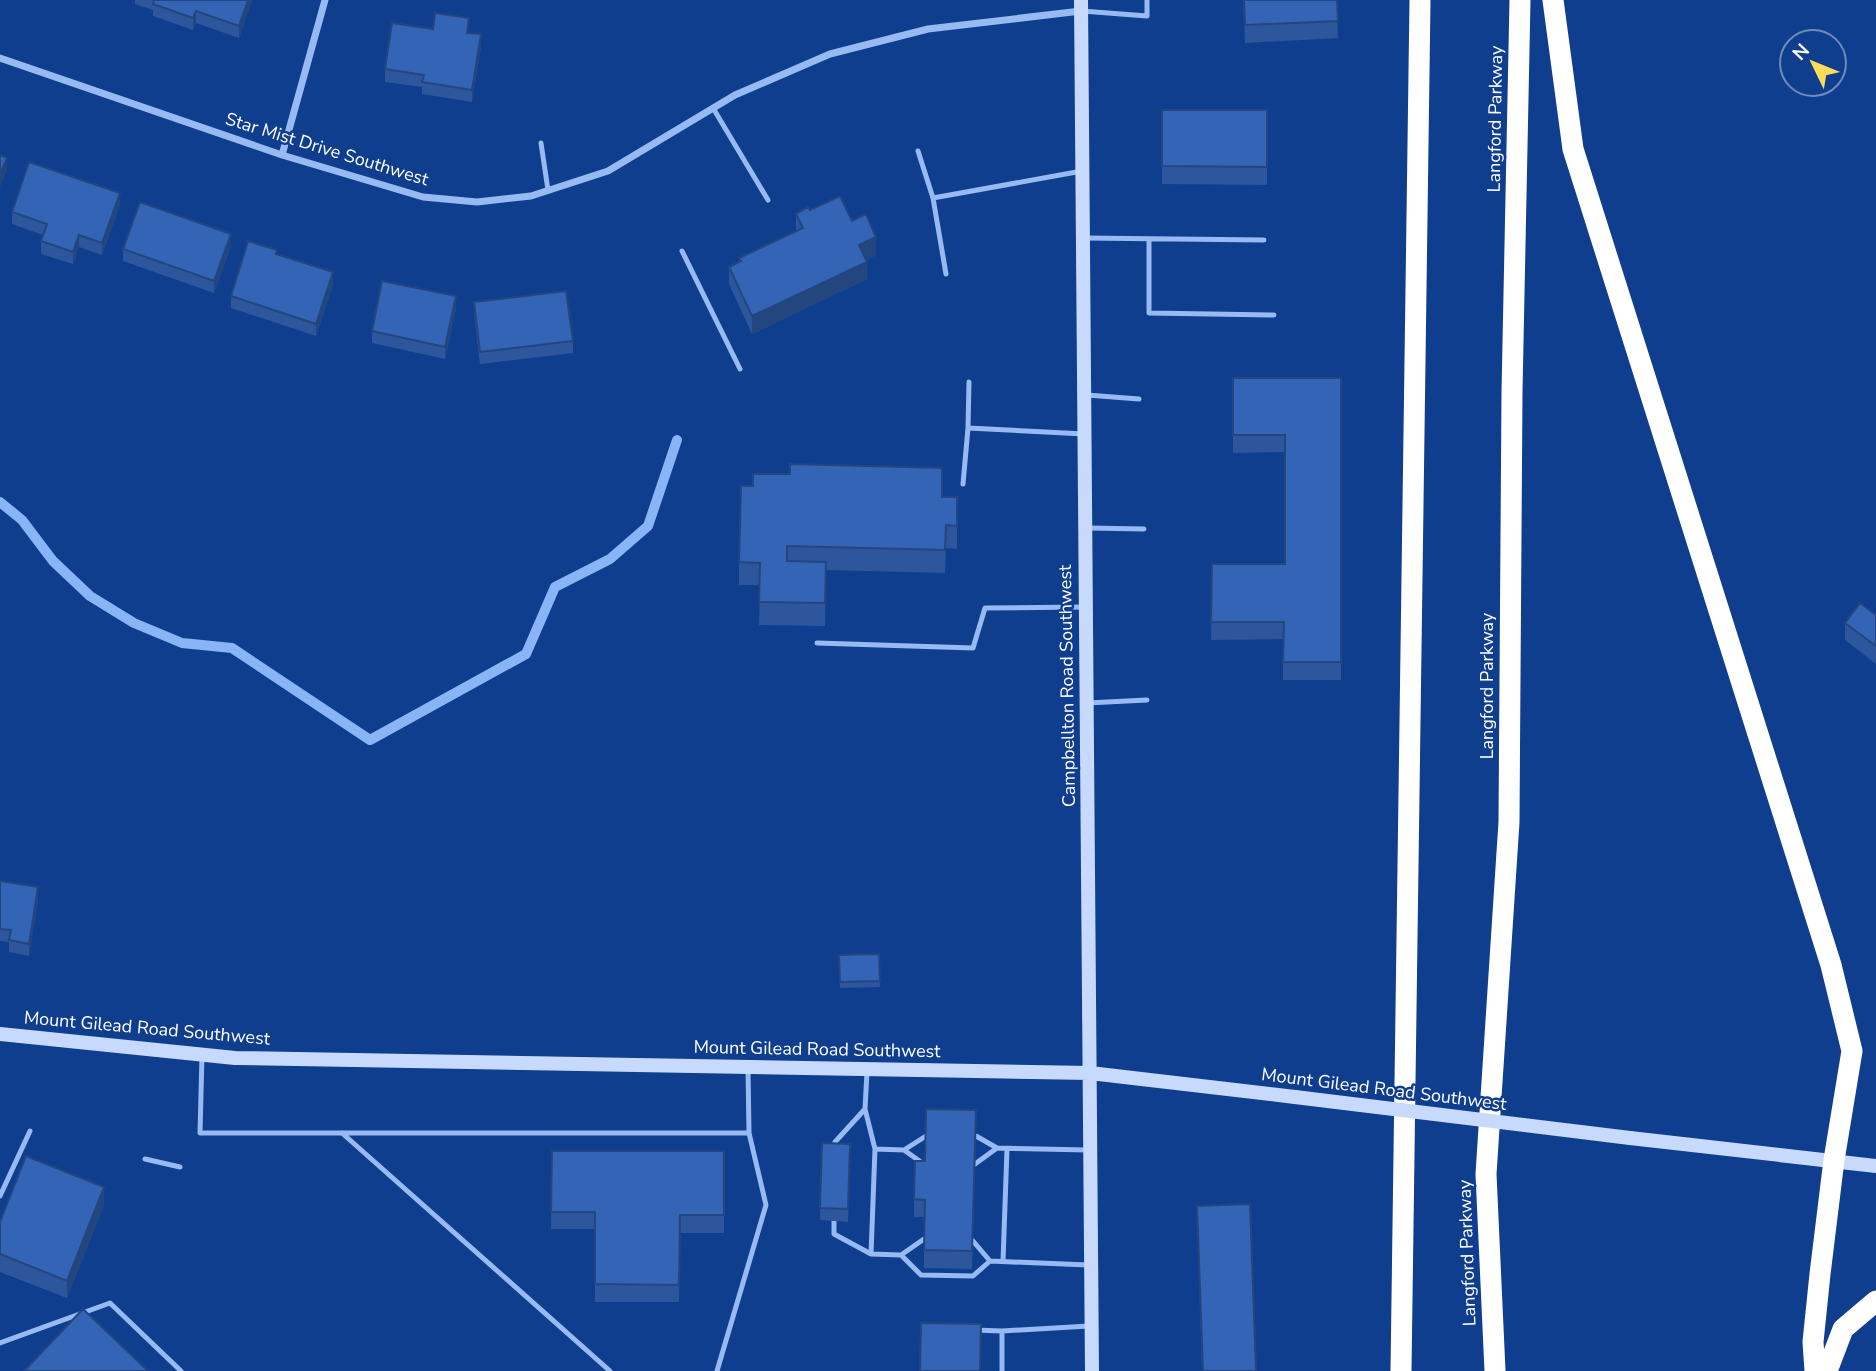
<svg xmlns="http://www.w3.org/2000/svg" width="1876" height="1371" font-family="'Nunito Sans',sans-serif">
<rect width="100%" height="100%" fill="#103e8e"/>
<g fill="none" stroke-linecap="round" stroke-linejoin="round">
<!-- stream -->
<path stroke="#89b4f6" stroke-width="10" d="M0 502 22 520 53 561 90 596 134 623 182 643 232 648 370 740 526 654 555 587 610 559 648 526 677 440"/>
<!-- lane -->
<path stroke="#98baf2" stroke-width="5" d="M1082 11 1147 16V0
M713 108 768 200
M541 143 548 190
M918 151 933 198 946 274
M933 198 1082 171
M1084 238 1264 240
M1149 239V313L1274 315
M682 251 740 369
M969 382 968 428 1084 434
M1087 395 1139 399
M963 484 968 428
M1088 528 1144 529
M817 643 973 648 985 608 1085 607
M1087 703 1147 700
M202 1055 200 1133H749
M867 1072 865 1109 875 1149 871 1254 901 1255 921 1275 973 1276 990 1261 1088 1265
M342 1133 610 1371
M976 1136 997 1148
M875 1149 904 1150 925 1165
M835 1150V1142L865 1109
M904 1150 926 1136
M145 1159 180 1167
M975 1164 997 1148 1087 1150
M0 1196 30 1131
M834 1221V1234L871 1254
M973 1241 990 1261
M901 1255 924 1239
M1003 1261 1007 1149
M974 1330 1002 1331
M0 1343 110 1303 181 1371
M1002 1370V1331L1089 1326
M717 1371 766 1205 749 1133 748 1068"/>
<!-- street -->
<path stroke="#98baf2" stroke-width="7" d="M0 58 282 155 423 197 477 202 531 196 608 171 735 95 830 54 928 29 1081 11
M282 155 325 0"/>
<!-- secondary -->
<path stroke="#c7dafd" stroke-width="14" d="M1081 0 1092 1371
M0 1034 235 1058 1090 1073 1295 1097
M1630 1138 1876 1166"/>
<!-- highway -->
<path stroke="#fff" stroke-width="21" d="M1553 0 1573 149 1831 965 1852 1051 1834 1160 1820 1274 1813 1342 1815 1371
M1401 1371 1420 0
M1495 1371 1486 1174 1509 822 1512 392 1520 0
M1827 1371 1843 1329 1876 1301"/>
<!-- secondary-bridge -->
<path stroke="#c7dafd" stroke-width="14" d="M1295 1097 1630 1138"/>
</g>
<!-- wall -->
<path fill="#2d569c" d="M135 0H252L239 38 196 23 193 30 153 16V10L135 4Z
M1243 0H1337L1338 38 1245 43Z
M469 33 481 46 472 102 422 94V87L385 82V69Z
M1162 110H1267V185L1162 184Z
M120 205 102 255 79 247 73 264 41 254V241L43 235 12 224V212Z
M810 210 852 221 876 255 866 260 867 279 752 334 729 284V267L739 262V258L796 231V214Z
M231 246 214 293 123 261V249Z
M277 254 333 284 316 336 231 308V296Z
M474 302 573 341V353L480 364 474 314Z
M456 308 445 359 372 343V331Z
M1233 378H1341V680H1283V639L1211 640 1212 564H1285V452L1233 453Z
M942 497H957V549L946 548 945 573 826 570 825 626 759 625 760 585H739V562Z
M1876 615V664L1845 640V623Z
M0 881 38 899 29 956 9 952V942L0 941Z
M879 954 880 987 840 988 839 955Z
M976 1128 972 1269 924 1268V1217H914V1199Z
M822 1143 850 1144 848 1222 820 1220Z
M552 1151H724V1233H680L679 1302H595V1229H551Z
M104 1205 67 1298 0 1272V1222Z
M1197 1206 1256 1371H1202Z"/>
<!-- shaded-wall -->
<path fill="#24467f" d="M248 0H252L239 38V26Z
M196 11V23L193 30V18Z
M481 34V46L472 102V90Z
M7 158V170L0 187V175Z
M120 193V205L102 255V243Z
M231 234V246L214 293V281Z
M79 235V247L73 264V252Z
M876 237V255L859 263V245Z
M867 262V279L752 334V316Z
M333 272V284L316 336V324Z
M456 296V308L445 359V347Z
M38 887V899L29 956V944Z
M104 1187V1205L67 1298V1281Z"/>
<!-- building -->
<path fill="#3464b5" stroke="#24467f" stroke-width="2" d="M154 0H248L239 26 196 11 193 18 153 4Z
M1244 0H1337L1338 21 1245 25Z
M435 13 469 18 467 33 481 34 472 90 422 82 424 75 385 69 392 23 433 29Z
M1162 110H1267V167L1162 166Z
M0 155 7 158 0 175Z
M29 162 120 193 102 243 79 235 73 252 41 241 47 224 12 212Z
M840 196 852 221 866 214 876 237 859 245 867 262 752 316 729 267 741 261 739 258 803 228 796 214 808 207 810 210Z
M140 202 231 234 214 281 123 249Z
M248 241 277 250 276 254 333 272 316 324 231 296Z
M382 281 456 296 445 347 372 331Z
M566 291 573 341 480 352 474 302Z
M1233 378H1341V662H1283L1284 622H1211L1212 564H1285V435H1233Z
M790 464 942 468V497H957V526L946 525 945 550 787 546V561L826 562 825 603 759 602 760 563 739 562 741 486H753V474H790Z
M1860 603 1876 615V646L1845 623Z
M0 881 38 887 29 944 9 940 11 930 0 929Z
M879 954 880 981 840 982 839 955Z
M926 1109 976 1110 972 1251 924 1250 925 1200 914 1199 915 1161H925Z
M822 1143 850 1144 848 1209 820 1208Z
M552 1151H724V1215H680L679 1285 595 1284V1212H551Z
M26 1156 104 1187 67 1281 0 1254V1222Z
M1250 1204 1256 1371H1203L1197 1206Z
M83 1309 148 1371H24Z
M921 1323 981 1324 980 1371H920Z"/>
<g text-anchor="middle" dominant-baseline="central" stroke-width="5" stroke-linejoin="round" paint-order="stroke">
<!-- street labels -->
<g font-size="18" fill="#fff" stroke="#103e8e">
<text transform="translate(1495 119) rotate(-89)">Langford Parkway</text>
<text transform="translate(327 149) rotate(17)">Star Mist Drive Southwest</text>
<text transform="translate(1067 686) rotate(-91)">Campbellton Road Southwest</text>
<text transform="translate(1487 686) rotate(-90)">Langford Parkway</text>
<text transform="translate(147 1028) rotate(5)">Mount Gilead Road Southwest</text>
<text transform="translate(817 1049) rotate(1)">Mount Gilead Road Southwest</text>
<text transform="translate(1384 1089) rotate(7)">Mount Gilead Road Southwest</text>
<text transform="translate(1467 1253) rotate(-92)">Langford Parkway</text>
</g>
</g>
<!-- north arrow -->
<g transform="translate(1813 63) rotate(313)"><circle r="33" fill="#103e8e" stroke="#708bbb" stroke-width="2"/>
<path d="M0-5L12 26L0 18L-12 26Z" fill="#ffdb5a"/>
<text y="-10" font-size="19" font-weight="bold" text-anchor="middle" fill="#ffffff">N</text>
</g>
</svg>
